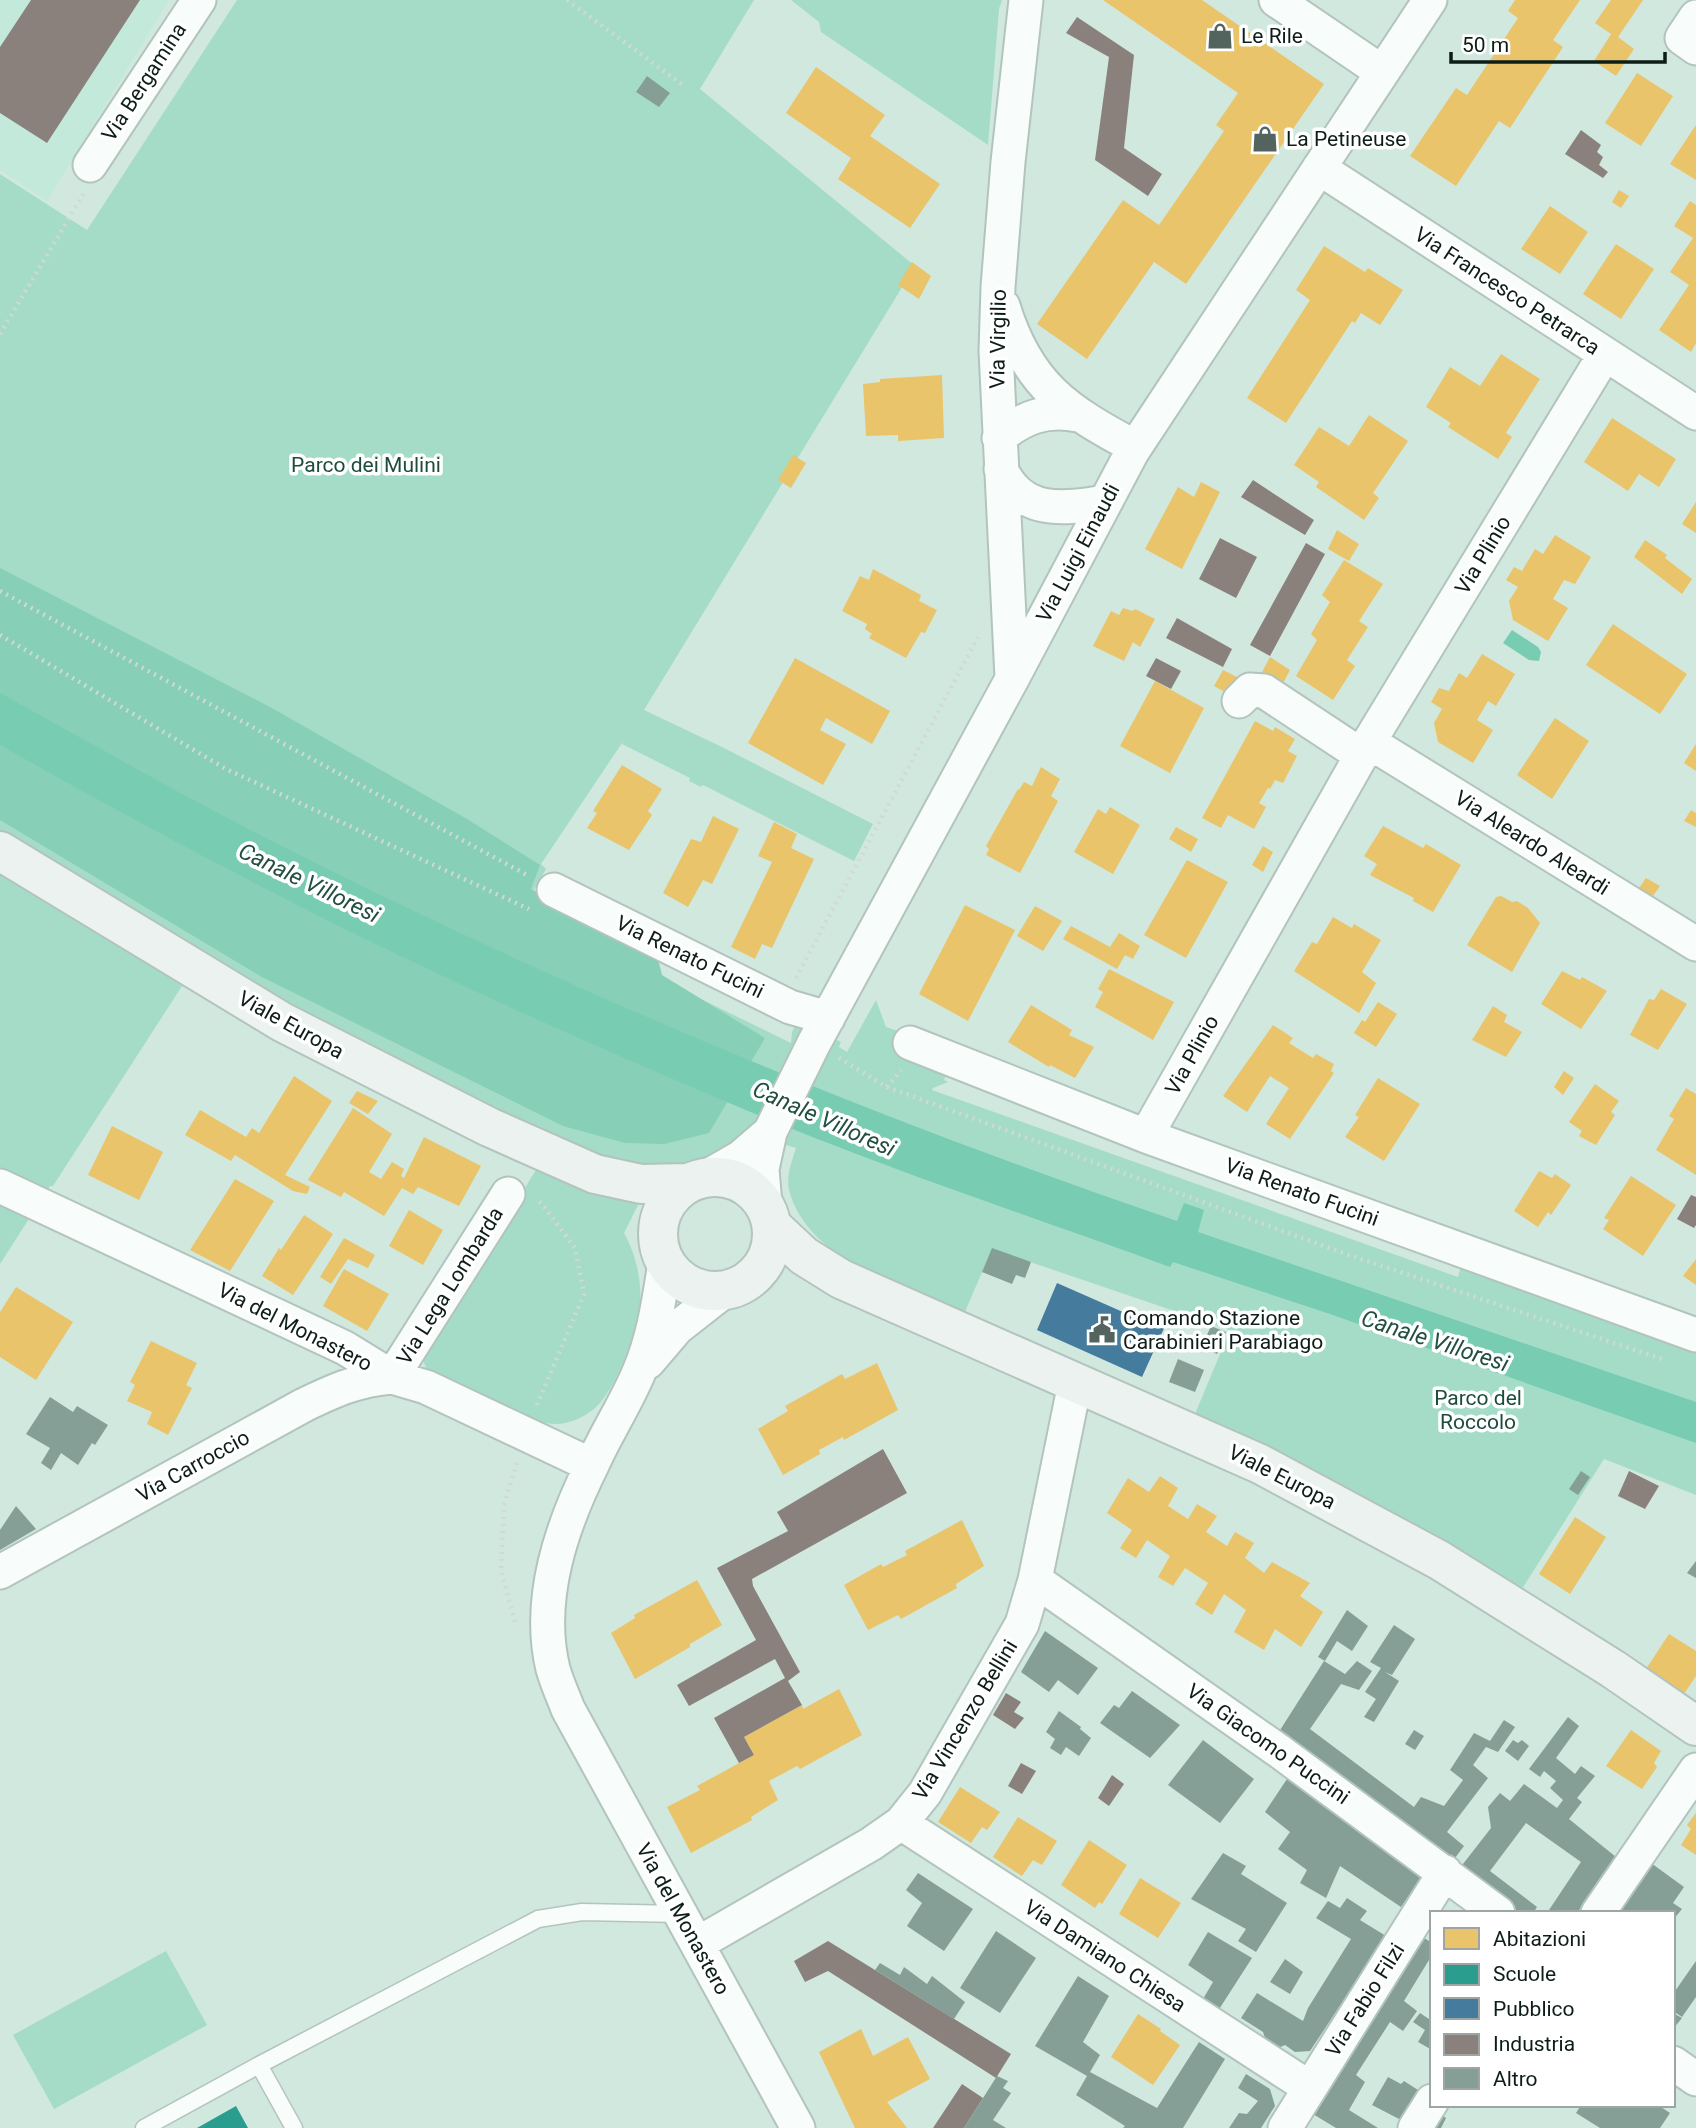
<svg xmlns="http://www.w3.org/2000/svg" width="1696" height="2128" font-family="Roboto,sans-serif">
<rect width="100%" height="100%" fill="#d1e8df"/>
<!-- built -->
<path fill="#c2e9da" d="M0 0H169L47 201 0 170Z"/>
<!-- green -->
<path fill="#a5dcc8" d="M237 0H754L700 89 915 266 644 710 722 747 873 824 854 861 703 785 701 787 689 781 690 778 622 744 624 740 541 864 546 869 519 916 566 933 791 1043 792 1032 797 1022 841 1042 839 1047 847 1052 876 1000 886 1027 957 1051 944 1080 948 1082 933 1088 932 1090 1458 1277 1461 1265 1696 1346V1495L1604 1459 1522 1589C1418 1521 1305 1469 1195 1414L1230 1330 992 1249 964 1314C904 1288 807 1260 789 1190 786 1175 792 1161 796 1148L763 1138 644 1193 624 1233C636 1254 642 1281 640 1305 637 1332 616 1390 595 1408 585 1417 569 1424 556 1424 525 1424 461 1390 430 1377L424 1363V1354L548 1150 171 976V979L182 986 53 1186H50L0 1264V174L87 230Z
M791 0H1002L999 9 988 145 824 34 821 32 819 22Z
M166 1951 207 2025 54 2109 13 2035Z"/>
<!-- forest -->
<path fill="#87cfb7" d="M0 568 270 707 467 819 540 865 531 889 657 955 662 975 765 1038 709 1133 664 1144 625 1143 563 1126 262 977 0 820Z"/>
<!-- water -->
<path fill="#78ccb1" d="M1512 630 1538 647 1541 652 1539 661 1529 660 1503 643Z
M0 693C89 742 177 793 268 839 560 988 866 1115 1177 1221L1184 1203 1204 1210 1198 1232 1696 1402V1443L1330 1314 1173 1262 1170 1267C1027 1215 881 1167 741 1108 585 1042 429 973 278 895 184 847 92 797 0 745Z"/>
<!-- homes -->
<path fill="#e9c46a" d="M1103 0H1202L1324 84 1186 284 1154 262 1087 359 1037 324 1123 200 1159 225 1224 131 1216 125 1238 93Z
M1515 0H1580L1553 40 1563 47 1510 128 1499 121 1456 186 1410 156 1456 88 1467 95 1518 18 1508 11Z
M1611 0H1643L1618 37 1634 49 1616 76 1594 61 1611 34 1595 23Z
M816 67 885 115 870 136 940 184 910 228 838 179 851 158 786 113Z
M1637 73 1673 96 1641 146 1605 123Z
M1696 125V180L1670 164Z
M1619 190 1629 196 1621 208 1612 202Z
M1690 201 1696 205V343L1691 352 1659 330 1689 285 1670 272 1693 238 1674 226Z
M1550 206 1588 232 1560 274 1521 249Z
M1616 244 1654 269 1621 319 1583 294Z
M1324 246 1365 272 1368 268 1403 290 1380 325 1361 313 1355 323 1352 321 1286 423 1247 398 1310 300 1296 290Z
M912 262 931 276 919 299 898 285Z
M1501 354 1540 379 1506 433 1512 437 1498 459 1448 427 1451 423 1426 407 1450 367 1480 386Z
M942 375 944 438 898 441V435L866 436 863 384 880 382V379Z
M1369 415 1408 441 1373 493 1379 498 1364 520 1316 487 1319 482 1294 465 1319 427 1349 446Z
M1612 418 1676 459 1659 487 1639 474 1628 491 1584 462Z
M793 455 806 463 791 488 778 480Z
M1201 482 1220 492 1182 569 1145 549 1178 487 1194 497Z
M1696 502V533L1682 524Z
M1337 530 1359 544 1349 561 1328 549Z
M1555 535 1591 557 1575 584 1564 580 1553 599 1568 608 1548 641 1513 620 1509 601 1518 587 1506 580 1514 567 1522 571 1535 549 1543 554Z
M1645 540 1667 555 1665 558 1692 579 1682 594 1634 557Z
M1344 560 1383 584 1359 621 1368 627 1347 660 1355 666 1333 700 1296 676 1317 640 1311 634 1330 602 1322 595Z
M873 569 921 595 919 601 937 610 925 633 921 632 906 658 869 638 872 634 865 629 867 624 842 611 860 576 869 580Z
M1123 608 1133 611 1135 609 1155 619 1140 647 1133 642 1124 661 1093 646 1111 611 1119 615Z
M1613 624 1687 674 1660 714 1586 665Z
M1482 654 1515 674 1496 706 1488 701 1477 720 1493 730 1473 763 1438 742 1434 723 1442 709 1431 702 1439 688 1449 691 1459 673 1467 678Z
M1270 657 1290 670 1280 689 1261 674Z
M795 658 890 711 872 744 826 718 820 730 846 744 823 785 748 743Z
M1223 670 1241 679 1232 696 1214 686Z
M1155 681 1204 708 1170 773 1120 746Z
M1555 718 1589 741 1552 799 1517 775Z
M1255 721 1273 731 1275 727 1295 739 1288 751 1297 756 1283 783 1275 780 1270 789 1268 788 1259 803 1266 807 1254 829 1228 815 1221 828 1202 818Z
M1696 744V771L1684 763Z
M622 765 662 789 648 811 652 815 629 850 587 828 597 813 593 811Z
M1041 767 1060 779 1051 796 1058 801 1020 873 986 855 989 849 986 846 1018 789 1019 790 1024 782 1032 786Z
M1110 807 1140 825 1113 874 1074 852 1098 809 1106 814Z
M1691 810 1696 813V827L1684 821Z
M713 816 739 829 712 884 703 880 688 907 663 893 691 839 701 842Z
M774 822 797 834 791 848 814 859 772 948 762 944 755 959 731 947 772 862 758 856Z
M1383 826 1423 848 1426 844 1461 865 1433 912 1413 901 1414 898 1370 875 1377 864 1364 856Z
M1176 827 1198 839 1191 852 1169 839Z
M1263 846 1273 852 1263 872 1252 865Z
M1187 860 1228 882 1186 958 1144 935Z
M1646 878 1660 886 1653 896 1639 888Z
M1501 896 1512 902 1517 901 1528 908 1540 923 1512 972 1467 945 1496 897Z
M965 905 1015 930 968 1021 919 994Z
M1035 906 1062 921 1043 951 1017 936Z
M1333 917 1352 928 1354 924 1381 940 1362 972 1376 983 1359 1013 1294 971 1312 942 1317 944Z
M1071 926 1110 947 1119 933 1140 946 1133 959 1125 955 1117 969 1063 939Z
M1109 969 1174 1002 1153 1040 1095 1007 1103 992 1098 989Z
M1562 971 1580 980 1582 977 1607 991 1581 1029 1541 1004Z
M1661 989 1687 1004 1658 1050 1630 1035 1649 999 1654 1000Z
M1378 1002 1397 1014 1376 1047 1354 1033 1362 1020 1365 1022Z
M1031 1005 1072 1030 1069 1035 1094 1047 1075 1078 1050 1065 1049 1067 1008 1042Z
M1493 1006 1507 1015 1504 1022 1522 1032 1506 1057 1472 1040Z
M1273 1025 1293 1038 1289 1043 1313 1058 1316 1054 1334 1064 1331 1071 1334 1073 1290 1139 1266 1124 1289 1088 1270 1076 1247 1112 1223 1096Z
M1564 1071 1574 1078 1563 1095 1554 1087Z
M294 1076 332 1101 285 1175 310 1187 307 1194 293 1191 235 1155 231 1161 185 1135 200 1110 246 1137 252 1128 259 1133Z
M1378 1078 1420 1104 1384 1161 1345 1137 1359 1117 1355 1115Z
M1595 1084 1619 1101 1611 1112 1615 1115 1596 1145 1579 1136 1582 1131 1569 1122Z
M1686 1088 1696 1094V1175L1656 1150 1674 1119 1669 1116Z
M357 1091 378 1101 368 1114 349 1103Z
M353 1108 392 1134 369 1172 381 1179 392 1162 404 1169 401 1176 404 1178 424 1137 481 1166 459 1206 418 1187 413 1194 402 1188 384 1216 344 1192 341 1197 308 1180Z
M112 1126 163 1152 139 1200 88 1175Z
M1539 1171 1552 1178 1555 1174 1571 1185 1551 1215 1548 1212 1538 1227 1514 1211Z
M1631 1176 1676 1205 1643 1256 1603 1229 1609 1220 1604 1218Z
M235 1179 274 1201 230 1271 190 1250Z
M409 1210 443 1230 423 1265 389 1246Z
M304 1215 333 1234 293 1295 262 1276 279 1248 281 1250Z
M344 1238 375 1255 368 1268 348 1259 331 1284 320 1277Z
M1696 1259V1285L1683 1276Z
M344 1269 389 1294 367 1331 323 1306Z
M16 1287 73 1322 36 1380 0 1357V1312Z
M151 1341 197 1363 186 1385 192 1388 168 1435 147 1424 152 1412 127 1401 135 1385 130 1382Z
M877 1363 898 1410 844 1440 843 1437 819 1450 820 1454 783 1475 758 1429 788 1411 785 1406 842 1374 845 1379Z
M1160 1476 1178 1488 1168 1506 1188 1519 1197 1504 1217 1516 1206 1532 1227 1546 1235 1532 1254 1543 1245 1558 1264 1573 1272 1562 1310 1583 1300 1596 1323 1612 1301 1647 1275 1629 1264 1650 1234 1632 1246 1610 1224 1594 1212 1615 1195 1604 1208 1583 1185 1568 1173 1586 1158 1577 1170 1556 1147 1540 1136 1558 1120 1548 1132 1530 1107 1513 1128 1478 1149 1492Z
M1575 1517 1606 1537 1570 1594 1539 1574Z
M962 1520 984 1566 956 1584 957 1588 901 1619 898 1615 868 1630 844 1585 881 1564 883 1567 907 1555 905 1551Z
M697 1580 722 1625 690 1644V1647L635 1679 611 1633 635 1618 634 1615Z
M1669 1634 1696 1651V1676L1684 1694 1646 1669Z
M839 1689 862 1735 800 1769 797 1766 769 1781 778 1800 751 1817 752 1820 691 1853 667 1807 700 1790 697 1786 754 1755 744 1737 802 1705 803 1709Z
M1631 1730 1661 1751 1654 1763 1657 1767 1642 1789 1606 1766Z
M960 1787 1000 1812 987 1830 982 1827 971 1843 938 1822Z
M1696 1813V1855L1681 1845 1691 1829 1687 1825Z
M1018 1817 1057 1841 1042 1865 1033 1860 1022 1876 993 1857Z
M1089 1840 1127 1865 1102 1904 1099 1902 1095 1908 1061 1885Z
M1140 1878 1181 1903 1158 1938 1119 1914Z
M1138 2014 1161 2029 1160 2031 1180 2045 1153 2085 1111 2057Z
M861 2029 873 2056 908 2037 930 2079 887 2102 907 2128H855L819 2052Z"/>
<!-- schools -->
<path fill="#2a9d8f" d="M236 2106 248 2128H197Z"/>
<!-- public -->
<path fill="#457b9d" d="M1057 1283 1132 1316 1135 1311 1166 1324 1142 1377 1037 1330Z"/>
<!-- industry -->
<path fill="#8a817c" d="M31 0H140L47 143 0 113V47Z
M1077 17 1134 55 1124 148 1162 174 1148 196 1095 160 1109 57 1066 33Z
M1581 130 1601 145 1597 152 1603 157 1599 165 1608 172 1603 178 1565 154Z
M1253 480 1314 520 1305 535 1241 497Z
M1220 538 1257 557 1236 598 1199 579Z
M1306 543 1325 554 1270 656 1250 645Z
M1177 618 1232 649 1223 667 1166 638Z
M1156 658 1181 671 1171 689 1146 676Z
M1691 1195 1696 1197V1225L1694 1228 1677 1219Z
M883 1449 907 1493 752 1579 753 1586 800 1672 788 1681 802 1705 744 1737 754 1755 739 1763 714 1718 785 1678 775 1659 689 1706 677 1685 756 1640 717 1568 788 1531 777 1512Z
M1629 1471 1659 1486 1645 1509 1618 1496Z
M1006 1693 1021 1702 1014 1712 1024 1718 1015 1729 993 1715Z
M1021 1763 1036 1771 1022 1794 1008 1786Z
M1112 1775 1124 1784 1109 1806 1098 1798Z
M828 1941 1011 2054 996 2078 828 1971 805 1982 794 1961Z
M962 2084 983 2098 964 2128H933Z"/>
<!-- building -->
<path fill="#859f96" d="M647 76 670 93 659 107 636 92Z
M992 1248 1031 1262 1025 1278 1016 1275 1012 1284 982 1272Z
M1211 1326 1226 1332 1217 1354 1201 1348Z
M1178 1359 1204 1370 1195 1392 1169 1382Z
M50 1397 73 1412 77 1406 108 1425 95 1445 92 1443 78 1465 61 1453 51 1470 41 1463 50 1448 26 1434Z
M1581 1471 1590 1477 1578 1495 1569 1489Z
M16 1506 36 1529 0 1550V1530Z
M1696 1561V1578L1687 1573Z
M1347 1610 1368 1626 1352 1651 1337 1641 1325 1661 1318 1657Z
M1394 1625 1415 1639 1392 1675 1385 1672 1399 1681 1374 1722 1364 1717 1376 1699 1365 1692 1381 1668 1370 1662Z
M1045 1631 1098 1668 1078 1695 1058 1680 1049 1692 1021 1672Z
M1324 1661 1345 1674 1357 1661 1372 1671 1359 1690 1341 1684 1310 1729 1414 1807 1421 1797 1444 1806 1463 1780 1450 1770 1474 1733 1490 1741 1504 1720 1515 1727 1498 1752 1486 1747 1473 1765 1488 1778 1447 1832 1464 1846 1449 1866 1275 1738Z
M1132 1691 1180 1725 1150 1758 1100 1723 1114 1705 1119 1708Z
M1059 1711 1081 1727 1080 1729 1091 1738 1079 1756 1066 1747 1061 1755 1050 1748 1055 1739 1046 1732Z
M1568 1717 1579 1726 1556 1758 1575 1774 1581 1766 1595 1776 1577 1798 1582 1802 1569 1819 1616 1857 1577 1913H1547L1581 1862 1526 1823 1490 1871 1537 1907 1533 1913H1507L1456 1873 1491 1828 1488 1807 1500 1793 1510 1801 1524 1784 1557 1808 1563 1800 1550 1788 1556 1781 1544 1771 1540 1777 1529 1769Z
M1414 1730 1424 1736 1415 1750 1405 1744Z
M1203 1740 1254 1779 1220 1823 1168 1785Z
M1513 1740 1518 1743 1522 1740 1529 1746 1518 1761 1505 1751Z
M1287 1779 1421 1878 1401 1907 1340 1866 1326 1898 1300 1883 1307 1870 1278 1849 1290 1832 1265 1812Z
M1223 1853 1246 1866 1241 1874 1287 1903 1256 1952 1238 1941 1246 1929 1191 1899Z
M1651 1863 1684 1887 1673 1903 1682 1909 1673 1920V1913H1617Z
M918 1873 973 1909 944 1951 907 1926 922 1903 906 1890Z
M1347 1898 1367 1911 1360 1920 1386 1936 1310 2051 1295 2052 1285 2045 1278 2048 1266 2041 1263 2032 1241 2018 1257 1993 1303 2021 1308 2008 1351 1939 1316 1918 1328 1901 1340 1908Z
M996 1931 1036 1958 1000 2013 960 1988Z
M1208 1932 1252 1958 1216 2014 1200 2004 1213 1982 1188 1965Z
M1415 1932 1432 1943V1955L1404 2001 1417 2011 1403 2031 1390 2022 1356 2075 1365 2082 1349 2110 1378 2128H1336L1303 2108Z
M1285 1959 1303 1972 1290 1994 1270 1982Z
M1696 1961V1997L1682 2017 1673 2011V1994Z
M880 1963 900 1975 904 1967 927 1984 932 1976 965 2002 954 2019 875 1970Z
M1078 1976 1109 1996 1083 2042 1100 2055 1090 2072 1157 2108 1199 2042 1225 2059 1183 2128H1123L1125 2126 1076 2095 1087 2076 1035 2046Z
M1420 2013 1432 2021V2050L1418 2042 1425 2030 1413 2022Z
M1673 2013 1682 2018 1673 2029Z
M1246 2074 1270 2089 1275 2106 1261 2128H1229L1239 2113 1247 2114 1258 2101 1238 2088Z
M997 2076 1008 2081 1003 2088 1011 2093 993 2120 1006 2128H964Z
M1388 2077 1401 2084 1404 2081 1418 2090 1401 2120 1372 2105Z
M1581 2105H1658L1670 2113 1660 2128H1600L1576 2113Z
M1438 2112 1446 2118 1441 2128H1428Z"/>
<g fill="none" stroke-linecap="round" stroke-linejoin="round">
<!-- lane casing -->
<g stroke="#b2c4bd" stroke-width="19">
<path id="lane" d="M144 2128 259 2065
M294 2128 259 2065 538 1919 582 1912 680 1914"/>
</g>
<!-- street casing -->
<g stroke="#b2c4bd" stroke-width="37">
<path id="street" d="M1276 0 1382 72
M1696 17 1682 38 1696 48
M90 165 199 0
M1319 168 1696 413
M1003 306C1027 385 1066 410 1135 447
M999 438C1023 417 1046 409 1078 415
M1001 469C1022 515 1063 509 1105 502
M1012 678 996 351 998 287 1008 162 1026 0
M1239 701 1250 690 1264 691 1361 755
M1369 742 1696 944
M554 890 790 1007 828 1018
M910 1043 1146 1136 1696 1335
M1146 1136 1369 742 1605 354
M708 1176 741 1157 770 1132
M0 1186 345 1348 392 1377 426 1387 591 1465
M765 1205 762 1169 770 1132 814 1043 1012 679 1132 452 1430 0
M665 1263C659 1300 654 1337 639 1372 626 1403 607 1432 593 1463 562 1525 536 1599 553 1669 557 1683 563 1696 568 1709L798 2128
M648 1362 677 1328 723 1292
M0 1572 304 1405C335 1390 357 1380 392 1377L508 1194
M1035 1580 1279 1751 1498 1913
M901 1823 1310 2088
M1598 1913 1696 1770
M697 1944 871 1844 901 1823 925 1793 1022 1624 1035 1580 1075 1383
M1673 2063 1696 2079
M1285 2128 1445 1872
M1415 2128 1432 2101"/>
</g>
<!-- secondary casing -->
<g stroke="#b2c4bd" stroke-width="42">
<path id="secondary" d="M0 851 282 1022 489 1127 595 1174 641 1184 687 1183
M658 1234a57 57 0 1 1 114 0a57 57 0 1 1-114 0Z
M773 1227 804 1256 841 1279 1260 1464 1439 1560 1613 1669 1696 1726"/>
</g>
<!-- path -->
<path stroke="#d1d9d6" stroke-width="4.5" stroke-dasharray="2 5" stroke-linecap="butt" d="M567 0 683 85
M0 334 84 193
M0 591 529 876
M0 635 226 769 529 909
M796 978 978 637
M839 1058 887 1087 1343 1253 1665 1360
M887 1087 901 1070
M537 1405 584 1294 575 1248 543 1205 537 1200
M515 1622 501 1571 504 1505 517 1463"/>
<!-- lane -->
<use href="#lane" stroke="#f8fcfa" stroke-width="16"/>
<!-- street -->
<use href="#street" stroke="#f8fcfa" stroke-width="33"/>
<!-- secondary -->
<use href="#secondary" stroke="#ebf2f0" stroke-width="38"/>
</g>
<!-- icons -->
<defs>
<g id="shop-bare" transform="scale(2.1)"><path d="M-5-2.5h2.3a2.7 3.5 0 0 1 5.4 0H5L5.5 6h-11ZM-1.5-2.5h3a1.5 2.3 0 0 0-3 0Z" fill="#52645d" stroke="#fff" stroke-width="2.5" paint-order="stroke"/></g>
<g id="civic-bare" transform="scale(2.1)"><path d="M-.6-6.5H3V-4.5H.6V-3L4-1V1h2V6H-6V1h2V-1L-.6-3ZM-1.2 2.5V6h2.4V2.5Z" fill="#52645d" stroke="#fff" stroke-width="2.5" paint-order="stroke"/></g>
</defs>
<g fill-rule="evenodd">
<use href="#shop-bare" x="1220" y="36"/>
<use href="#shop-bare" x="1265" y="139"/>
<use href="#civic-bare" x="1102" y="1330"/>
</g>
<g text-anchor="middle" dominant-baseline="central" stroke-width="7" stroke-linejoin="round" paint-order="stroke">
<!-- poi labels -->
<g font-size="21" fill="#0d1d17" stroke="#fff" text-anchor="start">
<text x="1241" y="36">Le Rile</text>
<text x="1286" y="139">La Petineuse</text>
<text x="1123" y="1318">Comando Stazione<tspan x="1123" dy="24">Carabinieri Parabiago</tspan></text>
</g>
<!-- street labels -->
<g font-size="21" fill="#0d1d17" stroke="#fff">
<text transform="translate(144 82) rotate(-57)">Via Bergamina</text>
<text transform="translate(1507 291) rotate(33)">Via Francesco Petrarca</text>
<text transform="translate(998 339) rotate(-89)">Via Virgilio</text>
<text transform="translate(1078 553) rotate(-62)">Via Luigi Einaudi</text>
<text transform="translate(1483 555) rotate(-59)">Via Plinio</text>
<text transform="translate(1532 843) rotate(32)">Via Aleardo Aleardi</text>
<text transform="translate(690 957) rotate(26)">Via Renato Fucini</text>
<text transform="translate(291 1025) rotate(29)">Viale Europa</text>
<text transform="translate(1192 1055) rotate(-61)">Via Plinio</text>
<text transform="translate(1302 1192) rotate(20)">Via Renato Fucini</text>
<text transform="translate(450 1286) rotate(-58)">Via Lega Lombarda</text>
<text transform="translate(295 1327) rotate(27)">Via del Monastero</text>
<text transform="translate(193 1466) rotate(-29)">Via Carroccio</text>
<text transform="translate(1282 1477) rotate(27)">Viale Europa</text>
<text transform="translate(965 1720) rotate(-59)">Via Vincenzo Bellini</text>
<text transform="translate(1268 1744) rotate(35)">Via Giacomo Puccini</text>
<text transform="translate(683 1919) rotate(61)">Via del Monastero</text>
<text transform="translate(1105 1956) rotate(33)">Via Damiano Chiesa</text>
<text transform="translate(1365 2000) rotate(-58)">Via Fabio Filzi</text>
</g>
<!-- park labels -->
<g font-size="21" fill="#1d4c3d" stroke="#fff">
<text x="366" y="465">Parco dei Mulini</text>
<text x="1478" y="1398">Parco del<tspan x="1478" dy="24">Roccolo</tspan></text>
</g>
<!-- water labels -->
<g font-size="23" font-style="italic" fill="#214f40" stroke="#fff">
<text transform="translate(309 883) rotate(26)">Canale Villoresi</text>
<text transform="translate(824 1119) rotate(24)">Canale Villoresi</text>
<text transform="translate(1435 1341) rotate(18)">Canale Villoresi</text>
</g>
</g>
<!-- legend -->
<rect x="1430" y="1911" width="245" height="196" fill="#ffffff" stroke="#9ea5a2" stroke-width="2"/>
<rect x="1444" y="1928" width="35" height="21" fill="#e9c46a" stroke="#9ea5a2" stroke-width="2"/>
<text x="1493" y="1946" font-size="21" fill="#0d1d17">Abitazioni</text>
<rect x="1444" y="1964" width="35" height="21" fill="#2a9d8f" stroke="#9ea5a2" stroke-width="2"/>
<text x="1493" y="1981" font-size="21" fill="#0d1d17">Scuole</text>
<rect x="1444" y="1998" width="35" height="21" fill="#457b9d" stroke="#9ea5a2" stroke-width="2"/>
<text x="1493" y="2016" font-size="21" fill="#0d1d17">Pubblico</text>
<rect x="1444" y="2034" width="35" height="21" fill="#8a817c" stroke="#9ea5a2" stroke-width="2"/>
<text x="1493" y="2051" font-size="21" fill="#0d1d17">Industria</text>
<rect x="1444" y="2068" width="35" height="21" fill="#859f96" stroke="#9ea5a2" stroke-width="2"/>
<text x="1493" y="2086" font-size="21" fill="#0d1d17">Altro</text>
<!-- scale -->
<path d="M1451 52v10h214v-10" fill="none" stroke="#0d1d17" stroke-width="3.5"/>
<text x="1462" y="52" font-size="21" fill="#0d1d17" stroke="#ffffff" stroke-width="5" paint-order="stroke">50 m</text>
</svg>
